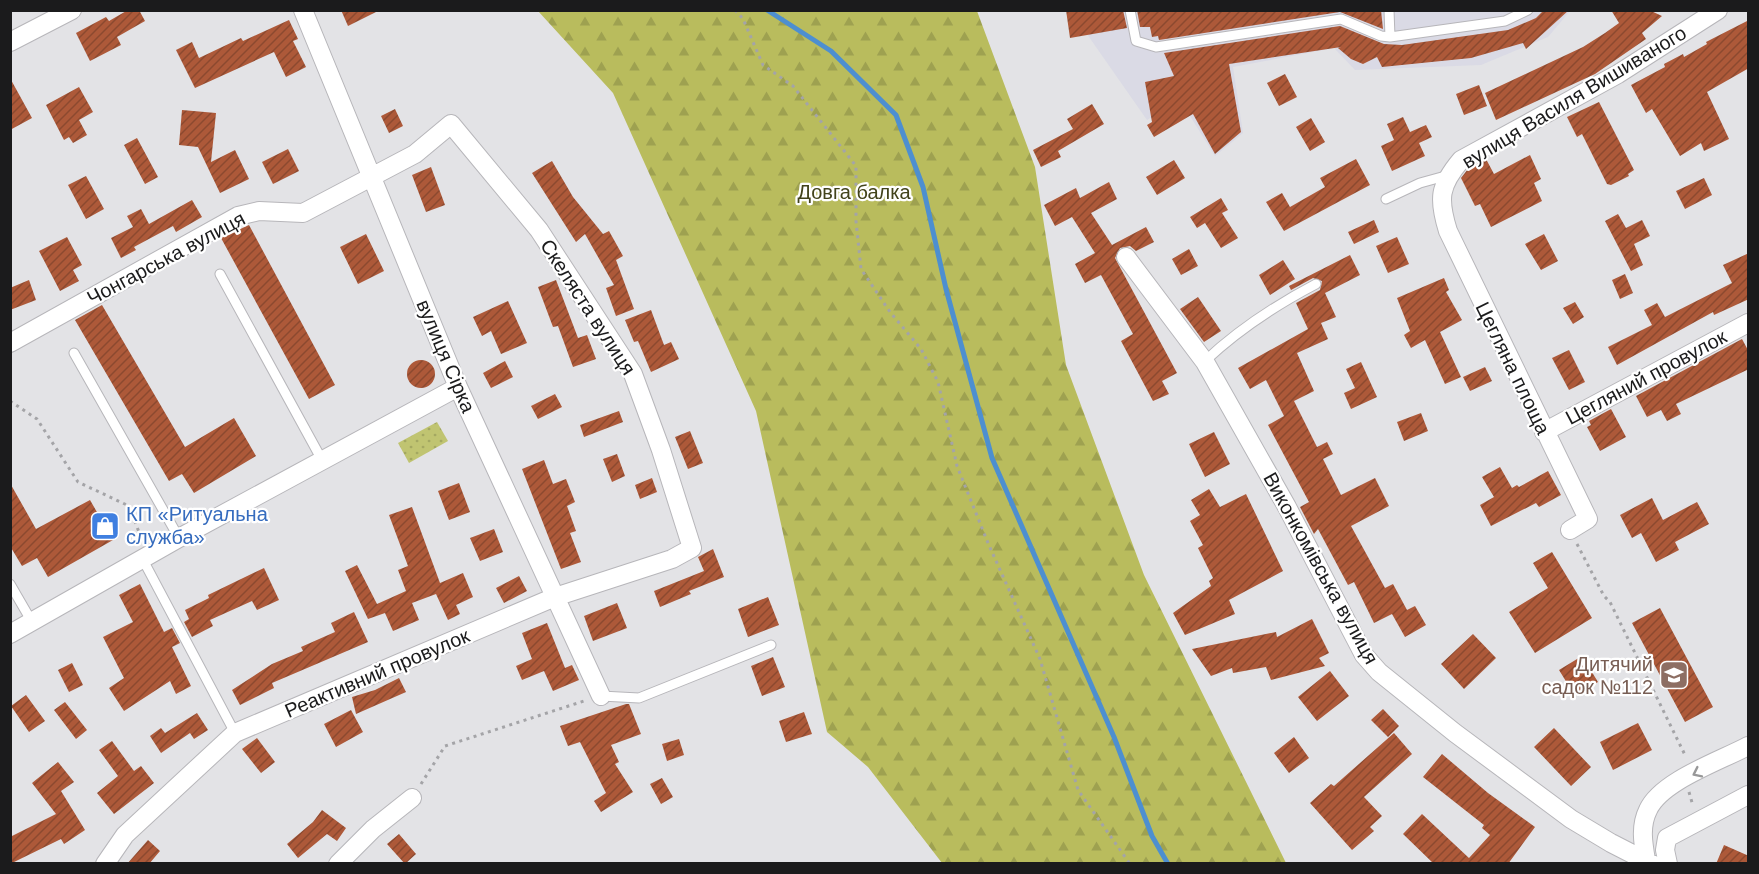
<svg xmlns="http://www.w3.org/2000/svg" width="1759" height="874" font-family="Arial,sans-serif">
<defs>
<pattern id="forest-firs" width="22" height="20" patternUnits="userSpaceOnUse" patternTransform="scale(1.5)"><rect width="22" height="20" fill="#b9bc5d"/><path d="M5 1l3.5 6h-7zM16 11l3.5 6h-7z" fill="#9ea150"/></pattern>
<pattern id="park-dots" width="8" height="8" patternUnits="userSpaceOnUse" patternTransform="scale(1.5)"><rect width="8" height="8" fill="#c0c471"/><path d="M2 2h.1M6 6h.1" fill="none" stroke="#a4a861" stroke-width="1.8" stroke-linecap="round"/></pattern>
<pattern id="building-hatch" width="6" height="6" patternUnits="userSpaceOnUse" patternTransform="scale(1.5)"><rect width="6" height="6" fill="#ad5939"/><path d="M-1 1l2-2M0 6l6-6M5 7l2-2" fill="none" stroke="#8c492f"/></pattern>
</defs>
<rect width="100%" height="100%" fill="#e3e3e6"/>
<!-- built -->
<path fill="#dadae5" d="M1081 11H1570L1548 37 1481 65 1355 70 1334 48 1233 67 1243 133 1215 156 1180 100 1147 120 1082 27Z"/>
<!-- forest -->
<path fill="url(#forest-firs)" d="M538 11H977L1035 167 1066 365 1144 575 1286 863H942L868 767 827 732 756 411 613 93Z"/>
<!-- park -->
<path fill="url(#park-dots)" d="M437 422 448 441 409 463 398 443Z"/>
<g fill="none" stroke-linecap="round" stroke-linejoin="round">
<!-- stream -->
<path stroke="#4d8fd0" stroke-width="5" d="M767 10 831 51 896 115 923 187 946 289 992 458 1114 737 1152 836 1168 864"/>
</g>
<!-- building -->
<path fill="url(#building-hatch)" d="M128 10H139L145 21 117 37 121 45 90 61 76 33 106 17 109 21Z
M341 10H380L348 26Z
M1066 10H1123L1127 28 1070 38Z
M1137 10H1381L1383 29 1340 12 1159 40 1158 36 1152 37 1150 27H1140Z
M1544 10H1569L1526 49 1523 43 1471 58 1382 67 1377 57 1363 64 1351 59 1338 48 1341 47 1229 64 1241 132 1215 154 1193 114 1154 137 1147 125 1152 122 1145 82 1174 76 1164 53 1340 26 1384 44 1402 45 1508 30 1536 18Z
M1611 10H1649L1662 16 1642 33 1646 39 1595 74 1496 120 1485 93 1583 47 1605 33 1619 23Z
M289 20 298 39 293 41 306 67 286 77 274 52 195 88 176 50 192 42 199 58 241 38 243 41Z
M1749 20V68L1707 92 1729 139 1704 151 1701 143 1680 156 1652 109 1646 113 1631 85 1665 67 1664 64 1683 54 1684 57 1707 44 1706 42Z
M1285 74 1297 97 1279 106 1267 83Z
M10 78 32 118 10 130Z
M1479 85 1487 106 1464 115 1456 94Z
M79 87 93 112 79 120 87 135 73 143 69 137 64 140 46 105Z
M1599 102 1634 170 1628 174 1629 176 1611 185 1607 184 1582 134 1577 137 1567 117Z
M1092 104 1104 124 1058 151 1061 157 1041 167 1033 150 1073 129 1067 119Z
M395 109 403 126 389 133 381 116Z
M182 110 216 113 211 162 235 150 249 179 220 193 198 147 179 145Z
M1403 117 1410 132 1426 125 1432 137 1419 143 1425 156 1392 171 1381 146 1394 140 1387 124Z
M1311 118 1325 142 1310 151 1296 127Z
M137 138 158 177 145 184 124 145Z
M288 149 299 171 273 184 262 162Z
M1530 155 1541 179 1534 183 1542 201 1491 227 1480 204 1475 206 1461 178 1468 169 1486 159 1494 174Z
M1356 159 1370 185 1284 231 1266 202 1282 193 1290 207 1325 187 1320 178Z
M1174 160 1185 178 1157 195 1146 177Z
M552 161 573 197 603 234 609 231 623 256 616 260 634 309 616 316 606 288 614 285 585 234 576 242 532 173Z
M431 167 445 205 426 212 412 175Z
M86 176 104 209 86 219 68 185Z
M1704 178 1712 195 1685 209 1676 191Z
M1109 182 1117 199 1091 213 1112 245 1146 227 1154 242 1136 251 1130 246 1120 248 1115 258 1177 373 1162 381 1169 394 1153 401 1121 341 1133 334 1101 275 1085 283 1075 264 1095 253 1072 217 1055 226 1044 205 1076 188 1080 198Z
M1221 198 1228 210 1222 213 1238 238 1221 248 1205 223 1197 228 1190 217Z
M192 200 202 217 176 232 173 226 134 247 136 250 121 258 111 238 133 227 127 216 141 209 149 224Z
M1618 214 1626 228 1642 220 1650 236 1634 244 1643 265 1631 271 1605 221Z
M1374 220 1379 232 1354 244 1348 232Z
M249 225 335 385 309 399 221 238Z
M366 234 384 271 358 284 340 247Z
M1544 234 1558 261 1541 270 1525 244Z
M67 237 82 265 73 270 79 281 60 291 39 251Z
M1397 237 1409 264 1388 273 1376 246Z
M1189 249 1198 266 1181 275 1172 259Z
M1749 253V299L1714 315 1713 312 1617 365 1608 347 1652 325 1644 310 1657 303 1665 317 1732 283 1723 265Z
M1350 255 1360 275 1325 293 1336 317 1321 323 1328 339 1297 353 1314 391 1294 401 1317 447 1327 442 1333 454 1323 459 1341 495 1375 478 1389 506 1351 526 1385 588 1393 584 1407 610 1415 606 1426 625 1405 637 1392 614 1374 623 1354 582 1348 585 1318 529 1314 534 1300 507 1309 502 1268 425 1284 416 1266 380 1250 389 1238 368 1308 329 1296 303 1320 290 1322 281 1313 278 1291 290 1289 286Z
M1283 260 1295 279 1270 295 1259 275Z
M1625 274 1633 293 1620 299 1612 280Z
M1444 278 1449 290 1446 292 1462 320 1440 332 1461 377 1445 384 1425 340 1411 348 1404 335 1410 331 1397 298Z
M29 280 36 300 10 310V288Z
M556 280 578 338 587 335 596 359 573 367 558 326 553 327 538 287Z
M1198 297 1221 331 1204 342 1180 309Z
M508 301 527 343 501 354 491 331 482 336 473 317Z
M1575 302 1584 317 1573 324 1563 308Z
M102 305 185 447 234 418 256 456 194 493 182 474 169 481 75 320Z
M651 310 664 345 671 342 679 359 651 372 638 341 634 342 625 320Z
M1742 339 1749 352V369L1676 404 1681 414 1667 421 1661 410 1647 417 1636 396Z
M1569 350 1585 382 1569 390 1552 358Z
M407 374a14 14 0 1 1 28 0a14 14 0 1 1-28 0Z
M505 361 513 377 491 388 483 373Z
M1361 362 1377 397 1351 409 1344 393 1355 388 1346 369Z
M1485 367 1492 381 1470 391 1463 377Z
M555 394 562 407 538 419 531 406Z
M1611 409 1626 437 1600 451 1587 427 1591 425 1589 421Z
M619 411 623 422 584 437 580 425Z
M1421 413 1428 431 1404 441 1397 422Z
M690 431 703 463 688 469 675 437Z
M1214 432 1230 464 1205 477 1189 444Z
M617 454 625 476 612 482 603 459Z
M544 460 553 484 566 479 575 502 567 506 576 531 570 533 581 562 561 569 522 469Z
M1500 467 1512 488 1517 485 1519 487 1548 471 1561 495 1539 507 1536 503 1491 526 1480 505 1494 497 1482 477Z
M652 478 657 492 640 499 635 485Z
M10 483 36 529 90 500 113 540 48 577 37 558 22 566 10 546Z
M459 483 470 512 449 520 438 491Z
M1209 489 1220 507 1246 494 1283 571 1229 600 1235 614 1185 635 1173 613 1211 586 1209 581 1213 578 1198 548 1203 545 1190 521 1200 515 1191 500Z
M1652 498 1663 520 1697 502 1709 524 1675 542 1679 550 1656 562 1641 533 1632 538 1620 515Z
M412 507 440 583 463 573 473 597 456 605 460 614 448 620 436 594 412 603 419 620 393 631 385 613 368 619 345 571 357 565 377 604 406 591 398 570 408 566 389 515Z
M494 529 503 552 480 561 470 538Z
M713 549 724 577 689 591 691 594 660 607 654 591 704 571 698 557Z
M1552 552 1592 618 1535 653 1509 612 1548 588 1533 563Z
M264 568 279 600 257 610 252 601 210 620 213 626 192 637 184 622 189 619 185 610 209 598 208 595Z
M519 576 527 591 504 603 496 588Z
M140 584 164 632 172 628 180 643 172 647 191 686 176 694 170 681 124 711 109 688 124 678 103 637 133 622 119 595Z
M768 597 779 625 748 637 738 609Z
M617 603 627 628 593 641 584 616Z
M1660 608 1713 707 1685 722 1632 623Z
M354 612 368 642 272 683 274 688 240 705 232 690 272 664 303 651 301 647 335 632 331 623Z
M1312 619 1329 653 1319 658 1325 666 1271 680 1266 667 1233 673 1232 668 1211 676 1192 649 1276 632 1277 637Z
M547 623 565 668 572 665 579 680 553 691 544 671 522 680 516 666 532 659 522 633Z
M1473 634 1496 658 1464 689 1441 664Z
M1582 656 1598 682 1575 696 1559 670Z
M773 657 785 687 762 696 751 666Z
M72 663 83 685 69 692 58 670Z
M1330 671 1349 696 1317 721 1298 697Z
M399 678 406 692 356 714 352 697 375 690Z
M26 695 45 721 29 732 11 706Z
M65 702 87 730 76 739 54 710Z
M626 704H629L641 734 611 745 619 762 615 764 633 792 601 812 594 801 606 793 580 742 568 746 560 726Z
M1383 709 1399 726 1388 737 1371 720Z
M351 710 363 732 336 747 324 724Z
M804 712 812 734 786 742 779 721Z
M197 713 208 730 194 739 190 733 161 753 150 736 161 728 165 733Z
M1638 723 1652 750 1613 770 1600 742Z
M1554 728 1591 767 1571 786 1534 747Z
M1394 733 1412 754 1364 797 1382 816 1370 827 1374 831 1352 850 1310 803 1331 784 1334 786Z
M1294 737 1309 758 1289 773 1274 753Z
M257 738 275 762 261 773 242 749Z
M679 739 684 755 667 761 662 744Z
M112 741 134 771 141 766 154 783 114 814 97 793 118 776 99 750Z
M1442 754 1488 793 1535 827 1508 864H1434L1403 834 1422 814 1469 858 1490 835 1482 828 1484 825 1423 777Z
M58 762 74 782 61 791 85 830 64 844 61 839 10 864V837L56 814 32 783Z
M662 778 673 797 661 804 650 784Z
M322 810 346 828 337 841 327 834 298 858 287 844 313 822Z
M399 834 416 854 405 864 387 844Z
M148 840 160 851 149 864H127Z
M1724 845 1749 856V864H1716Z"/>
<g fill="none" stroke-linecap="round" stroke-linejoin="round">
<!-- service casing -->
<g stroke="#b7b6ba" stroke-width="11">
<path id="service" d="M1130 10 1136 41 1156 47 1341 19 1381 36 1390 37 1505 21 1528 10
M1389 10 1390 37
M1386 199 1420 183 1449 175
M220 274 322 460
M74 353 179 538
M1205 361C1238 330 1276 305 1316 284
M142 558 235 733
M10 584 32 622
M601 696 639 698 771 645"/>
</g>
<!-- minor casing -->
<g stroke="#b7b6ba" stroke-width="20">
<path id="minor" d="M303 10 458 387 601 696
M10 42 72 10
M1126 257 1205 362 1287 507 1364 655 1379 672 1455 733 1571 819 1611 843 1652 864
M10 343 238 216 259 211 303 213 415 154 451 124 539 230 633 374 661 450 692 548 672 559 555 597 235 733 125 835 105 864
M1544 432 1748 323
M1570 530 1588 519 1448 231C1438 199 1439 186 1461 160L1618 74 1718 10
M10 634 179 538 458 387
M1646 860C1643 843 1640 826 1648 810 1661 781 1720 761 1748 746
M338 864 373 829 412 798
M1668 864 1665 850 1667 838 1748 795"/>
</g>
<!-- path -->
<path stroke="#a4a4a7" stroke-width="3" stroke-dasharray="3 4.5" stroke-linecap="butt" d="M735 10 743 19 763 65 793 86 856 166V221L861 269 890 312 921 349 938 382 957 466 988 543 1040 659 1078 790 1130 864
M10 401 37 419 78 482 129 506 142 540
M1577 544 1604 596 1610 602 1686 757
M421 784 445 746 584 701
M1689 792 1693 806"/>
<!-- service -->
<use href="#service" stroke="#fff" stroke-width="9"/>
<!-- minor -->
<use href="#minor" stroke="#fff" stroke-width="18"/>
</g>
<!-- one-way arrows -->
<defs><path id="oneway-chevron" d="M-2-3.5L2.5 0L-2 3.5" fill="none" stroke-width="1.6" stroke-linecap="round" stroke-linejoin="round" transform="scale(1.5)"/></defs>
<use stroke="#989899" href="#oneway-chevron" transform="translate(1697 773) rotate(154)"/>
<!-- icons -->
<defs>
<g id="shop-square" transform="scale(1.5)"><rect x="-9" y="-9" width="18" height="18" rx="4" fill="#3f7fe0" stroke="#fff"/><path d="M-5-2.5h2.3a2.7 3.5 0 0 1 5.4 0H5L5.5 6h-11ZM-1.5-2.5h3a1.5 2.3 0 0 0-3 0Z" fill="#fff"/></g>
<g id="school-square" transform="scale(1.5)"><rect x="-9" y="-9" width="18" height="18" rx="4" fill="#8d6e63" stroke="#fff"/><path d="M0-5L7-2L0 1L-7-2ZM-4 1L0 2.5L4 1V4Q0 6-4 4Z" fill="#fff"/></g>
</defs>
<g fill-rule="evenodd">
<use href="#shop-square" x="105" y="526"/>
<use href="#school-square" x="1674" y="675"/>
</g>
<g text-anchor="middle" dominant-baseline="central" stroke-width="4.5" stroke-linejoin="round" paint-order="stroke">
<!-- street labels -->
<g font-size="20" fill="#1b1b1c" stroke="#fff">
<text transform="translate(1574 97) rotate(-31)">вулиця Василя Вишиваного</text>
<text transform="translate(166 258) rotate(-28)">Чонгарська вулиця</text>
<text transform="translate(588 307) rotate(57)">Скеляста вулиця</text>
<text transform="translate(446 356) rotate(67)">вулиця Сірка</text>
<text transform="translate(1513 368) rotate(64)">Цегляна площа</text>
<text transform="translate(1646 377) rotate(-28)">Цегляний провулок</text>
<text transform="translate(1321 568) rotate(61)">Виконкомівська вулиця</text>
<text transform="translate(377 673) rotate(-23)">Реактивний провулок</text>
</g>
<!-- park labels -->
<g font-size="20" fill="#42431b" stroke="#fff">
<text x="854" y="192">Довга балка</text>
</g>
<!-- shop labels -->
<g font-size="20" fill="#366cbe" stroke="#fff" text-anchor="start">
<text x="126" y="514">КП «Ритуальна<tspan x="126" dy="23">служба»</tspan></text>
</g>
<!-- education labels -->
<g font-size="20" fill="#785e54" stroke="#fff" text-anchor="end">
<text x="1653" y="664">Дитячий<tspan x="1653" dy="23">садок №112</tspan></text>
</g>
</g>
<!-- border -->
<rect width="1759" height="874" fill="none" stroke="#1b1b1c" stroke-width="24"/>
</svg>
